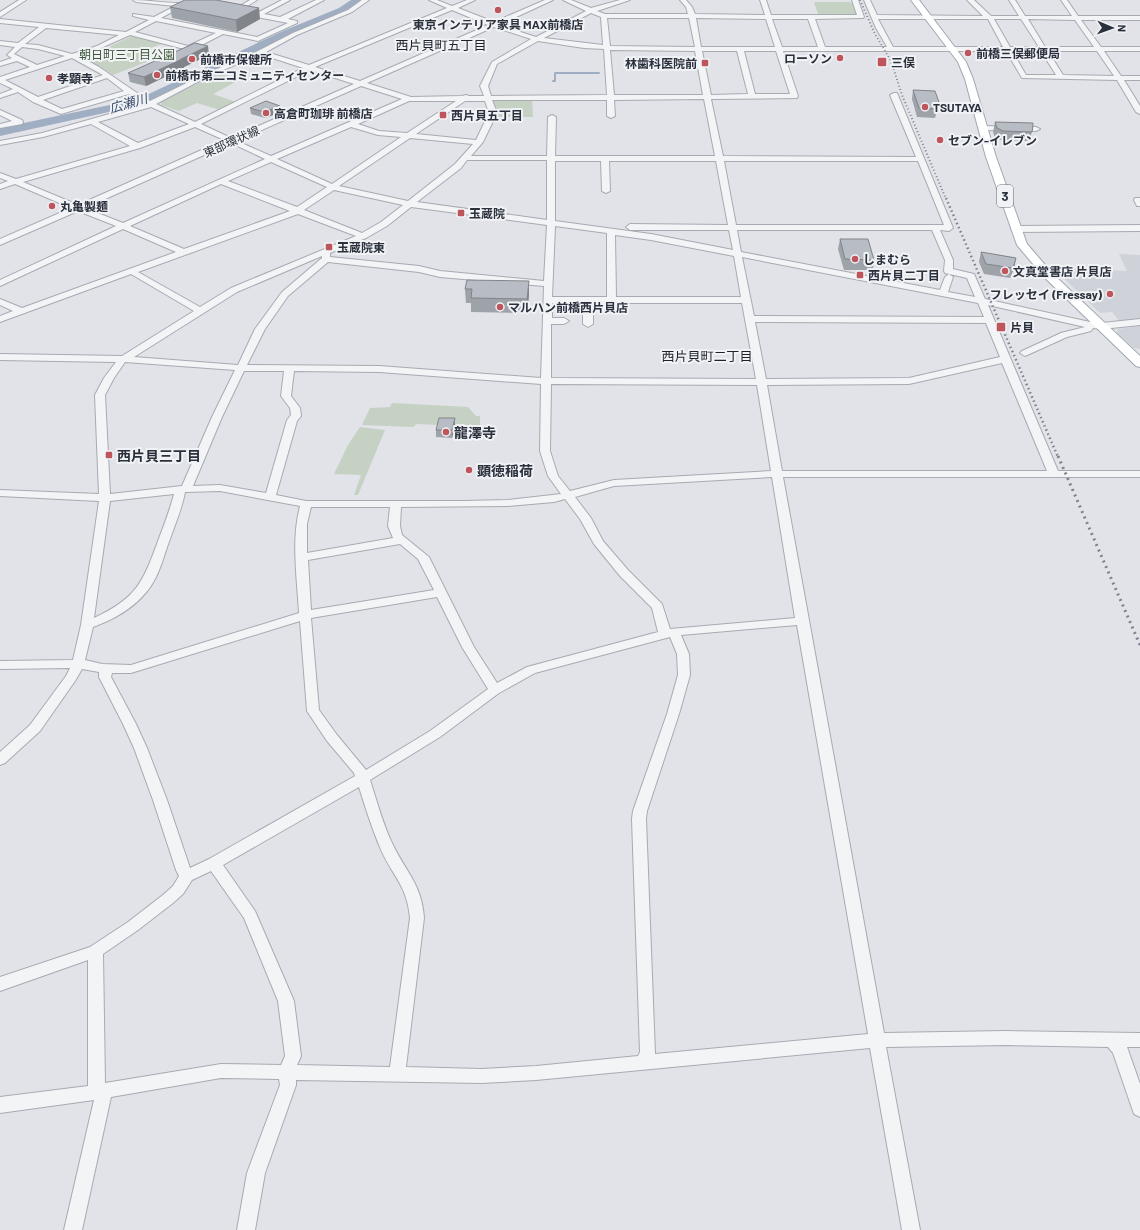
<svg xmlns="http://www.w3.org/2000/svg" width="1140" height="1230" font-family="Barlow,'Noto Sans JP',sans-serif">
<rect width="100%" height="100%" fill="#e1e3e8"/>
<!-- built -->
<path fill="#cfd2d9" d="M1119 254 1140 255V319L1120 322 1112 312 1100 313 1053 268 1127 271Z
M1140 326V349L1134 348 1117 333 1118 329Z"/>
<!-- green -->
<path fill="#c5d1c3" d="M815 2H849L853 3 858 16H819L814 3Z
M134 35 164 43 143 51 159 57 113 75 86 58 87 55 109 47Z
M218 73 241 79 213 94 236 102 220 110 197 103 179 111 161 105V102Z
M487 98H532L533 117H491Z
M392 403 468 407 476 416H480V427L416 424 414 427 362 425 370 408 390 407Z
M360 427 385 430 358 495H354L361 475 334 474 348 445Z"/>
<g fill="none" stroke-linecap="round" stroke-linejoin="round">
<!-- stream -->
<path stroke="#a0aec3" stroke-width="2" d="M553 81H555V73H599"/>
<!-- river -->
<path fill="#a0aec3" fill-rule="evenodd" d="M351 0H363L347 12 291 35 145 104 0 136V128L138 99 283 31 339 8Z"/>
<!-- minor casing -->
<g stroke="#a7aab1" stroke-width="2">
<path id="minor" d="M19 0H26L0 17V12Z
M133 0C148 0 163 3 179 3 184 3 188 0 194 0L161 18 257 37 288 23 235 13 232 11 233 10 250 0H257L241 10 257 13 282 0H290L264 14 280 17 316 0H324L288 19 297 21V23L258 41 223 34 194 49 188 50 130 35 101 48 79 56 99 67 143 97 150 101 201 76 258 51 293 33 348 10 362 0H369L352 12 297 35 266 52 309 65 447 8 429 0H437L452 6 467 0H475L458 8 494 22 545 0H553L499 25 536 37 586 11 563 0H571L591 8 620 0H630L597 11 605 14H688L686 7 680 0H686L692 7 695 14 765 15 760 0H766L771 15H857L852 0H858L864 17 863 18 815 19 825 47H887L876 28 864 0H870L877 15 983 16 967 0H974L991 16H1019L1009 0H1015L1025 16H1072L1061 0H1067L1078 16H1140V20H1081L1101 47H1140V51H1104L1121 76H1140V80H1124L1140 106V114L1136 112 1117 80 1022 78 1006 51H783L798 96 797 98 711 99 723 156 916 157 890 95 894 93H897L953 228 949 231 940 230 953 260V269L974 274 985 299 1090 322 1102 323 1140 319V325L1102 329 1093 328 1091 331 1067 337 1025 356 1020 353 1022 351 1061 333 1085 327 988 305 1058 471H1140V477H783L884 1033 1006 1031 1140 1033V1047H1127L1140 1084V1117L1134 1114 1113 1053 1108 1047 1006 1045 886 1047 920 1230H902L870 1048 536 1080 482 1083 296 1080V1085L265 1173 255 1230H237L247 1173 280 1085 279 1079 221 1078 111 1097 82 1230H64L94 1100 0 1113V1097L88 1086V960L0 991V977L90 947 128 922 163 895 173 886 179 876 176 870 153 800 134 748 123 724 99 677V672L82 669 75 681 40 731 5 763 0 765V752L30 725 66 676 70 668 0 669V661L73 660 81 625 99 501 0 496V490L99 494 95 395 104 378 116 362 0 360V354L122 356 194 311 131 274 0 322V316L13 311 0 305V299L22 308 176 252 123 229 0 286V280L116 226 78 211 0 245V239L71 208 15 184 0 189V184L8 181 0 178V173L16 179 130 146 91 124 43 137 0 145V141L42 133 145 104 129 94 61 114 33 102 18 92 0 98V94L13 89 0 83V77L30 67 17 61 0 66V62L12 58 7 55 15 47 0 45V41L18 43 39 27 0 23V19L126 32 149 20 133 16V14L154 17 175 6 136 2ZM452 10 488 25 360 81 315 67ZM591 13 601 17 603 45 544 38ZM607 18H689L695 47 610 46ZM696 18 766 19 775 47H701ZM772 19H808L818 47H782ZM878 19H988L1003 47H893ZM994 19H1021L1039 47H1010ZM1028 19 1075 20 1094 47H1045ZM156 21 216 33 188 46 135 32ZM494 27 531 39 492 62 480 86 484 96H469L466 95 462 96 411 97 367 83ZM46 28 119 35 97 46 72 54 38 45 25 44ZM538 41 584 48 604 49 607 95 491 96 488 86 497 64ZM22 47 38 49 65 56 37 65 14 54ZM610 50 695 51 703 95H614ZM702 51H737L748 94 711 95ZM744 51H776L790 94H755ZM1012 51H1041L1056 75H1026ZM1048 51H1097L1114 76 1063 75ZM260 54 303 68 195 122 156 104 205 78ZM72 58 103 75 38 97 5 80ZM310 70 354 84 231 138 201 124ZM107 78 124 91 62 109 43 100ZM361 86 402 99 271 156 237 141ZM704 99 715 156H555L556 117 552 115 548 117 547 156H471L483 142 497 113 492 100H607V116L611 118 615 116 614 100ZM409 101H456L407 133 379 131 358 124ZM465 101H485L489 113 476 140 416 134ZM151 107 189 124 138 143 98 122ZM195 127 224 140 78 205 23 182 140 148ZM351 127 378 135 401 137 332 184 277 159ZM410 138 473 144 455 164 408 201 339 186ZM231 143 265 159 123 223 85 208ZM467 160H547V220L417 202 461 168ZM555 161H601L602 191 606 193 610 191 609 161H716L728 225 630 224 626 227 630 230H729L733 250 651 234 555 221ZM724 161H918L944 225H736ZM271 162 327 187 297 207 228 181ZM221 184 290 211 184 249 130 226ZM334 190 403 205 381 222 362 233 304 210ZM411 207 547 225 544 281 440 271 419 266 330 257V253L366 238 387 226ZM298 214 356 236 231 288 200 307 138 272ZM555 226 607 233V297H552ZM737 230H932L945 260 944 271 945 273 967 278 975 297 948 292 953 277 949 274 945 277 940 290 741 252ZM615 235 651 240 734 256 741 297H616ZM322 256V258L282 292 255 329 238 365 134 357 237 292ZM742 257 978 303 984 317 754 316ZM328 262 419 272 440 277 544 286 541 378 379 366 247 365 265 329 288 296ZM552 303H583V324L588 327 593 324V303H742L756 379 551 378V324H564L569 321 564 318H552ZM755 322 986 323 1000 357 909 378 766 379ZM125 362 235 370 212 417 182 486 110 494 105 395 114 378ZM1002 363 1047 471H782L767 385 909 384ZM244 371H284L281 396 290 408 291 415 287 420 266 493 220 485 193 486 222 417ZM294 371 379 372 541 384 540 451 548 476 561 494 508 500 463 501H306L276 495 297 421 301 416 300 408 291 396ZM551 384 757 385 771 471 614 480 570 491 558 476 550 451ZM772 477 795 618 670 629 662 604 628 570 603 541 591 518 575 497 614 486ZM220 491 300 506C291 541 297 577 299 613L131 665 102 664 85 660 93 627C118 618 144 602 156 577 162 565 165 552 170 539 175 524 182 509 185 492ZM174 494C170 510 164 525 158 541 143 582 137 598 94 618L110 501ZM565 499 580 519 594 544 620 576 652 608 658 632 527 667 497 683 474 647 429 557 402 535 400 526 401 507 508 506 554 502ZM311 507H390L388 526 393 538 307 553V524ZM400 544 418 559 434 590 311 610 308 560ZM437 597 462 647 488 689 430 731 366 770 337 735 319 710 311 618ZM300 621 307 711 327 741 354 773 355 776 209 859 190 868 167 800 147 748 136 724 111 677 112 673H131ZM797 625 868 1034 655 1054 646 819 647 811 679 714 690 675 689 654 681 635ZM670 637 677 654 678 675 667 714 633 811 632 819 640 1052 638 1056 536 1066 482 1069 406 1067 424 918C422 885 406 872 393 845 383 825 377 801 370 780L440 737 499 693 535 673ZM359 787C365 806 371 826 379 845 390 874 407 883 410 918L390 1067 297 1065 301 1056 294 1001 255 911 223 865ZM211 871 244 918 278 1001 285 1056 281 1065 221 1064 105 1083 103 954 138 930 173 903 183 894 192 880Z
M0 110 22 120 23 122 22 124 0 128V124L12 121 0 115Z
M981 126 1036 127 1040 129 1036 131 984 130H981Z
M1135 198H1140V206H1137L1134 200Z
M1140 225V231L1015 232 1011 229 1015 226Z"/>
</g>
<!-- major casing -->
<g stroke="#a1a7b2" stroke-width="2">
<path id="major" d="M911 0H919L966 62 973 79 996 157 1027 244 1052 273 1140 356V367L1136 366 1044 277 1017 245 986 157 965 79 958 62Z"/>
</g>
<!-- minor -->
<use href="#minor" fill="#f3f4f6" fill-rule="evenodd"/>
<!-- major -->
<use href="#major" fill="#fff" fill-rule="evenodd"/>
<!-- rail-far2 -->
<path stroke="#7c828f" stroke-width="2" stroke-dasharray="1 2.5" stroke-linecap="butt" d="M860 0 875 34 891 61 902 95 946 199"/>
<!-- rail-far1 -->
<path stroke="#7c828f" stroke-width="2.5" stroke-dasharray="1.5 3" stroke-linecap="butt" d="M946 198 1058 457"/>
<!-- rail -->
<path stroke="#7c828f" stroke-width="3" stroke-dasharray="2 4" stroke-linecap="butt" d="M1058 456 1140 645"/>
</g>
<!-- wall -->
<path fill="#9ea2a9" d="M170 7 260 19 237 32 172 18Z
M209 55 184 67V68L146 86 130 82 128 73Z
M913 90 940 105 938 114H936L935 118 917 117 912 99Z
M280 106 281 112 265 118 251 114 250 108Z
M995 122 1033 125 1030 141 1001 140 995 138 993 132Z
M840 239 874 260 873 270H844L838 249Z
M981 252 1016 258 1014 268 1010 278 984 274 979 262Z
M467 280 529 295 527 313 471 312V303H466L465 289Z
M455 426 452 438 436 437V430Z"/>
<!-- shaded-wall -->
<path fill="#818489" d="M259 8 260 19 237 32 236 20Z
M208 46 209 55 184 67V68L146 86 144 77Z
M280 106 281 112 265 118 264 112Z
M1016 258 1014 268 1010 278Z
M529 281V295L527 313V299Z
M455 418V426L452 438V430Z"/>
<!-- building -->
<path fill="#b8bcc4" stroke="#818489" d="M185 0H216L259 8 236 20 170 7Z
M195 43 208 46 181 59H182L144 77 128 73Z
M913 90 935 91 940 105H935L937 109 919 108Z
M266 101 280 106 264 112 250 108Z
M995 122 1033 123V125L1032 132 1003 131 997 128Z
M840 239H868L874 260 845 259Z
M981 252 1016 258 1013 268 986 264Z
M467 280 529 281 527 299 471 298 472 289H465Z
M439 418H455L452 430H436Z"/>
<!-- markers -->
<g fill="#be545c" stroke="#f0f2f5" stroke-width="1.5">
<circle cx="498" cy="10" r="4"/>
<circle cx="968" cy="53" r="4"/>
<circle cx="840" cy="58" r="4"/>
<circle cx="192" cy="59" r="4"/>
<rect x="877" y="57" width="10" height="10" rx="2"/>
<rect x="701" y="59" width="8" height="8" rx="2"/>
<circle cx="157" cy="75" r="4"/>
<circle cx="49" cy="78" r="4"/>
<circle cx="925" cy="107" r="4"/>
<circle cx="266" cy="113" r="4"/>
<rect x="439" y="111" width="8" height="8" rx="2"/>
<circle cx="940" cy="140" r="4"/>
<circle cx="52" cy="206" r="4"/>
<rect x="457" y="209" width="8" height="8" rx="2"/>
<rect x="325" y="243" width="8" height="8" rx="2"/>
<circle cx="855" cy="259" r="4"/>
<circle cx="1005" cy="271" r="4"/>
<rect x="856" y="271" width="8" height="8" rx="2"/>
<circle cx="1110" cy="294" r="4"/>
<circle cx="500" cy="307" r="4"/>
<rect x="996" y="322" width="10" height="10" rx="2"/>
<circle cx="446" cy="432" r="4"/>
<rect x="105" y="451" width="8" height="8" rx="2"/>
<circle cx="469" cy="470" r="4"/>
</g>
<g text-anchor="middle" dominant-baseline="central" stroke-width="4" stroke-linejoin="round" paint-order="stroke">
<!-- far-poi labels -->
<g font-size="12" font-weight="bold" fill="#2b303d" stroke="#f0f2f5" text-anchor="start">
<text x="498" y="24" text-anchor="middle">東京インテリア家具 MAX前橋店</text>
<text x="976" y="53">前橋三俣郵便局</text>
<text x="832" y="58" text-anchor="end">ローソン</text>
<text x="200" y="59">前橋市保健所</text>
<text x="891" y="62">三俣</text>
<text x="697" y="63" text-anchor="end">林歯科医院前</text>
<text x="165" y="75">前橋市第二コミュニティセンター</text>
<text x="57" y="78">孝顕寺</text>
<text x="933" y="107">TSUTAYA</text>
<text x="274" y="113">高倉町珈琲 前橋店</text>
<text x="451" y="115">西片貝五丁目</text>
<text x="948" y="140">セブン-イレブン</text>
<text x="60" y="206">丸亀製麺</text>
<text x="469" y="213">玉蔵院</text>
<text x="337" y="247">玉蔵院東</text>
<text x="863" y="259">しまむら</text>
<text x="1013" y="271">文真堂書店 片貝店</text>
<text x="868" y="275">西片貝二丁目</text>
<text x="1102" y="294" text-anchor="end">フレッセイ (Fressay)</text>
<text x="508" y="307">マルハン前橋西片貝店</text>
<text x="1010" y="327">片貝</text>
</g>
<!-- far-park labels -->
<g font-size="12" fill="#3d573a" stroke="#f0f2f5">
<text x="127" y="54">朝日町三丁目公園</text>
</g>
<!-- far-street labels -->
<g font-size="12" fill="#2b303d" stroke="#f0f2f5">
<text transform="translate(231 141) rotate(-24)">東部環状線</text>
</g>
<!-- far-neighbourhood labels -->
<g font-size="13" fill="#1d212e" stroke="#f0f2f5">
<text x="441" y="45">西片貝町五丁目</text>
<text x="707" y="356">西片貝町二丁目</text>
</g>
<!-- far-water labels -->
<g font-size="13" font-style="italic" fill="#3a4c6c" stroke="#f0f2f5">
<text transform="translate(128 103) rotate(-16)">広瀬川</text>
</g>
<!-- shield labels -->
<rect fill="#f0f2f5" stroke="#666a74" stroke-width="1" x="997" y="185" width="16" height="22" rx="3"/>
<g font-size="13" font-weight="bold" fill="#2b303d">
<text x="1005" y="196">3</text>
</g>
<!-- poi labels -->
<g font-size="14" font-weight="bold" fill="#2b303d" stroke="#f0f2f5" text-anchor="start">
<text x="454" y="432">龍澤寺</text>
<text x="117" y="455">西片貝三丁目</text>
<text x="477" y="470">顕徳稲荷</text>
</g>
</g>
<!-- north arrow -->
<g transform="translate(1112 28) rotate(92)" stroke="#f0f2f5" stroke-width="3" paint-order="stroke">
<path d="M0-3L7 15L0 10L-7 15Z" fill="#2b303d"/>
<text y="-6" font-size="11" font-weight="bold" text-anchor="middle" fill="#2b303d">N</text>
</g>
</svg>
